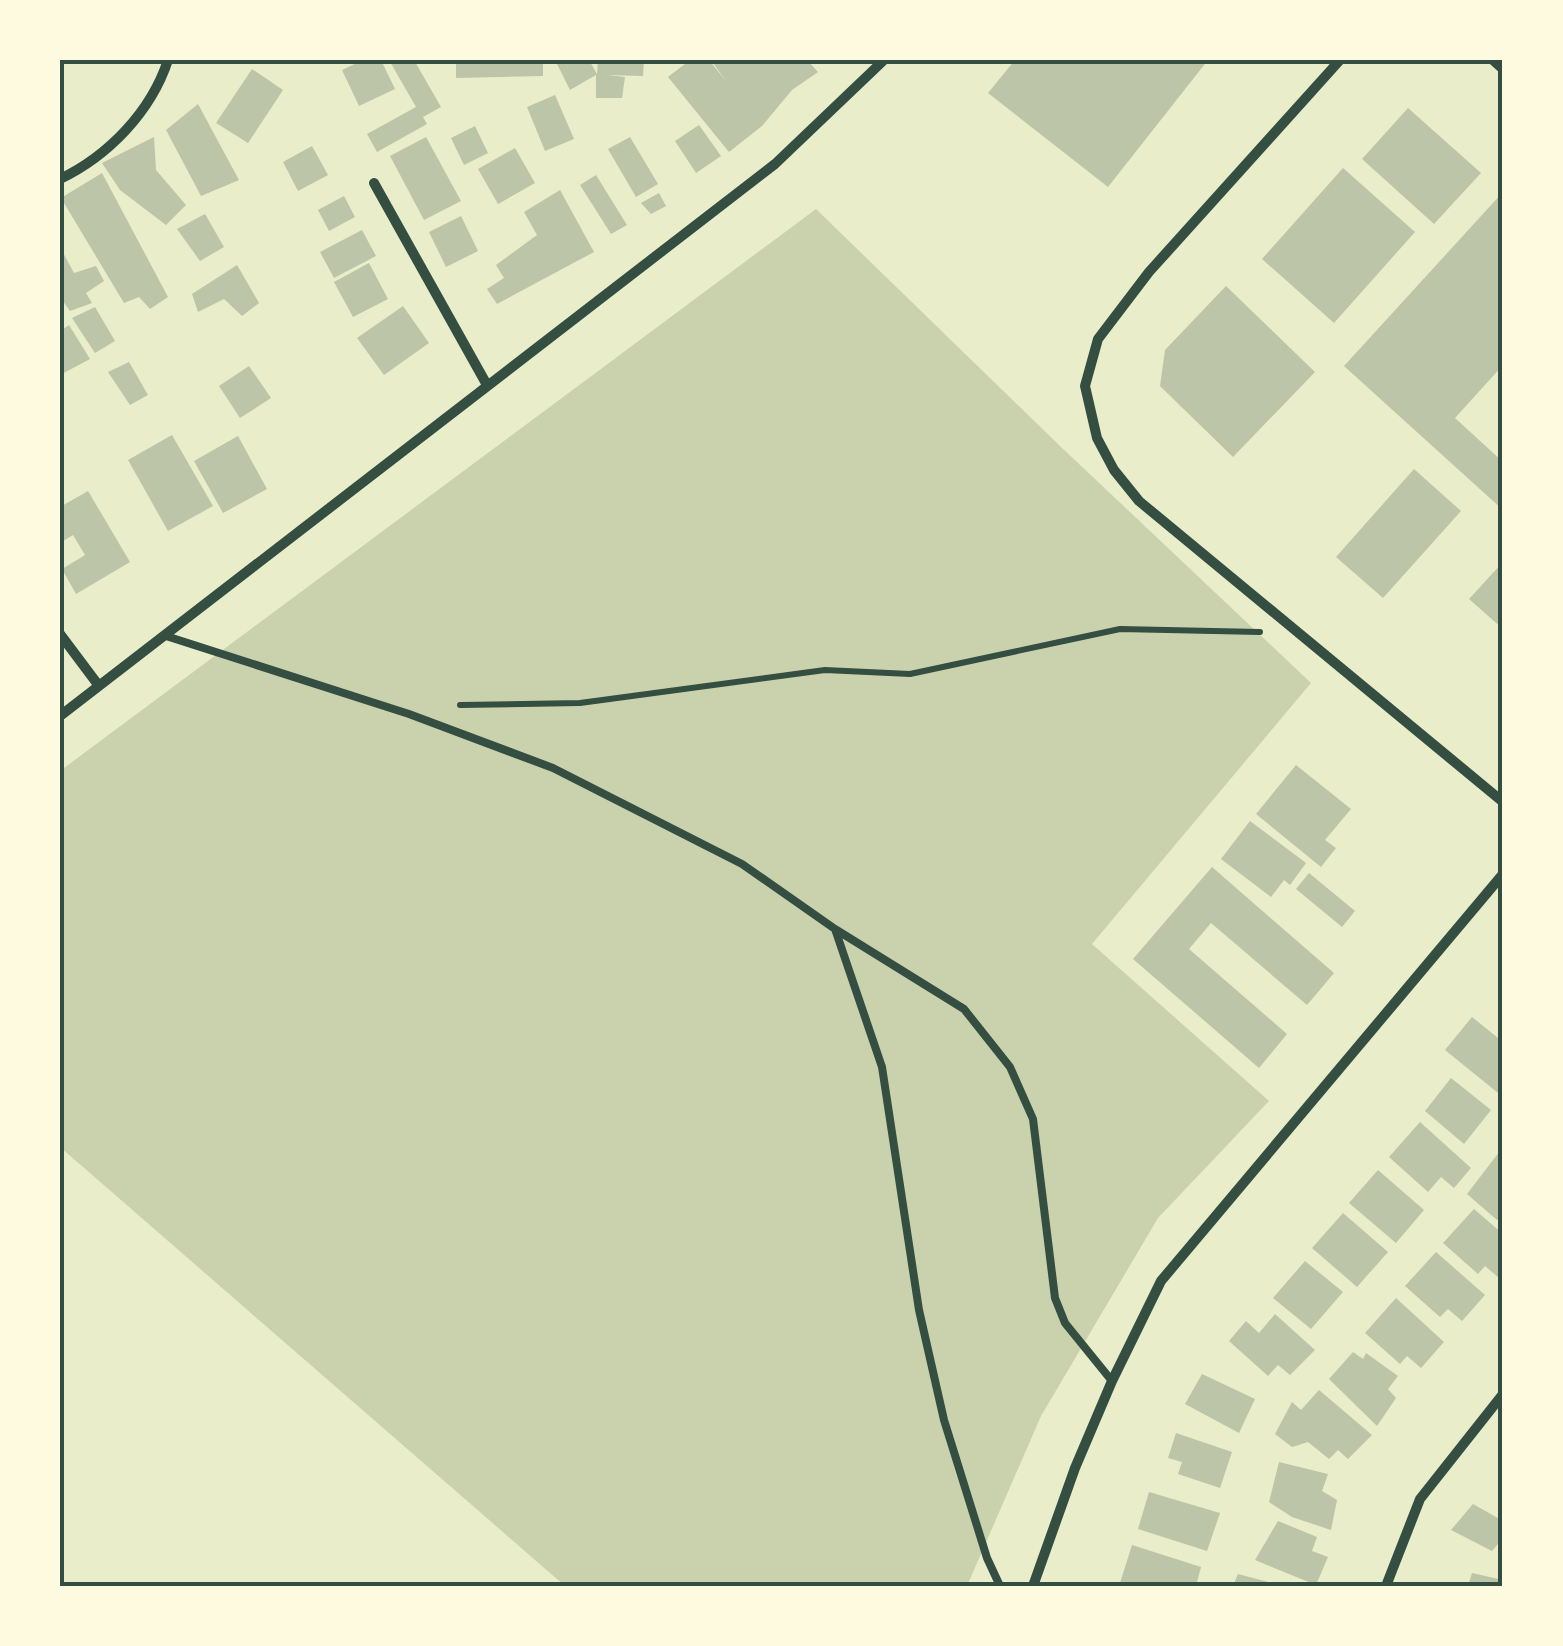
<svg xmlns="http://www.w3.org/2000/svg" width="1563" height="1646" font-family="'Nunito Sans',sans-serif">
<rect width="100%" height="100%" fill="#e9edc9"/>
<!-- green -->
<path fill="#cad2ad" d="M816 209 1060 446 1311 683 1092 944 1269 1101 1158 1218 1041 1416 967 1586H565L60 1147V771Z"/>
<!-- building -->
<path fill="#bcc5a7" d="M363 60H381L395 89 359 106 342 70Z
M389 60H414L441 107 423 117 427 124 377 152 367 134 416 107Z
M456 60H543V76L456 78Z
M555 60H589L597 74 598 60H644L643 76 607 75 625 77 622 98H596V75L570 90Z
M690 60H709L726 81 711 60H807L818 72 792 90 762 126 729 152 668 77Z
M1015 60H1208L1108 187 988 93Z
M252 69 283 90 248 143 216 123Z
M555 95 574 139 545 151 527 107Z
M198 104 239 180 201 196 166 130Z
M1408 108 1481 173 1434 224 1362 159Z
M699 125 721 156 696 173 675 141Z
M475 126 488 153 464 165 451 138Z
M154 137 156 170 186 205 166 225 120 190 102 163Z
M426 137 461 201 424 220 390 156Z
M630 137 658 184 636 197 608 149Z
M312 146 328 175 298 191 283 162Z
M515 148 535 183 498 204 478 169Z
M1343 168 1415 232 1334 323 1262 259Z
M102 173 168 297 150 309 139 297 124 303 61 198Z
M596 175 627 225 611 234 580 185Z
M560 190 594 252 497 304 487 289 504 278 496 265 537 235 524 212Z
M1503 192V365L1455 418 1503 462V510L1344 366Z
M659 193 666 206 651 214 641 203Z
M344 196 355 217 329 231 318 210Z
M205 214 224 247 200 261 177 229Z
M461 216 478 251 446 267 429 232Z
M362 230 376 256 334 278 320 252Z
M60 247 74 273 96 266 104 281 86 293 92 303 70 311 60 297Z
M369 263 388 299 353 317 334 282Z
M237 265 259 303 242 316 224 299 198 312 192 294Z
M1226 286 1315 372 1233 457 1160 386 1165 350Z
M403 306 429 343 384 375 357 338Z
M95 307 115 341 95 353 72 318Z
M69 325 90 359 60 375V331Z
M129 362 148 395 130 405 108 372Z
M249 366 271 398 240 418 219 386Z
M172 435 213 506 168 531 128 460Z
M238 436 267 489 223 513 194 461Z
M1414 469 1461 511 1383 598 1336 557Z
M88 491 130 562 76 594 62 569 85 555 73 535 60 543V507Z
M1503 562V629L1469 599Z
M1296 765 1351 809 1325 840 1336 848 1321 867 1256 814Z
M1250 821 1306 863 1290 885 1284 880 1271 897 1221 859Z
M1212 867 1334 973 1307 1005 1211 923 1189 949 1287 1034 1259 1068 1133 959Z
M1309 873 1355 911 1342 927 1296 889Z
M1472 1017 1503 1042V1097L1445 1050Z
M1451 1078 1491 1110 1464 1144 1425 1111Z
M1420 1122 1471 1168 1454 1188 1441 1177 1428 1192 1389 1157Z
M1500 1151 1503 1154V1214L1497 1220 1467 1194Z
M1378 1170 1424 1210 1396 1243 1349 1203Z
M1474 1209 1503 1234V1274L1499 1278 1485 1266 1478 1274 1443 1243Z
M1343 1213 1388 1252 1357 1287 1312 1248Z
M1436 1252 1485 1295 1462 1321 1448 1309 1440 1317 1405 1286Z
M1305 1261 1343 1292 1311 1329 1273 1298Z
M1396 1298 1444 1342 1421 1368 1407 1356 1400 1364 1365 1333Z
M1275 1314 1315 1350 1290 1375 1278 1365 1268 1376 1229 1341 1246 1321 1259 1333Z
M1353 1352 1363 1359 1366 1353 1398 1376 1388 1389 1396 1398 1377 1426 1329 1379Z
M1202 1374 1255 1399 1239 1433 1185 1404Z
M1319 1390 1372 1435 1348 1459 1338 1450 1329 1459 1308 1442 1292 1447 1275 1434 1292 1402 1301 1410Z
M1176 1433 1232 1452 1220 1488 1178 1474 1182 1462 1168 1458Z
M1279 1462 1328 1474 1322 1491 1337 1500 1331 1530 1292 1517 1269 1502Z
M1149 1492 1220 1513 1207 1551 1138 1529Z
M1473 1504 1503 1521V1538L1492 1551 1451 1530Z
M1278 1521 1317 1537 1312 1551 1328 1557 1316 1585 1255 1560Z
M1132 1545 1201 1567 1196 1586H1130L1120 1583Z
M1472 1573 1503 1580V1586H1468Z
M1238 1574 1279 1585V1586H1233Z"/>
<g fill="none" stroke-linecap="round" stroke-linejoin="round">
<!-- path -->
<path stroke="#344e41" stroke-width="6" d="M460 705 580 703 825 670 910 674 1120 629 1260 632"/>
<!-- service -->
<path stroke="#344e41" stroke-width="8" d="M166 636 409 714 553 768 742 864 835 929 882 1067 919 1310 944 1420 987 1558 1000 1586
M835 929 964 1009 1010 1067 1033 1119 1055 1298 1065 1323 1112 1381"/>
<!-- minor -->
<path stroke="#344e41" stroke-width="10" d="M1340 60 1149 272 1098 339 1085 386 1097 438 1114 470 1139 501 1503 802
M1493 60 1503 69
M60 179C108 156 151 112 168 60
M374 183 487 385
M60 634 99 686
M60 716 775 164 884 60
M1033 1586 1075 1468 1112 1381 1161 1281 1503 874
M1386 1586 1420 1499 1503 1394"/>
</g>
<!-- border -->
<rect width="1563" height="1646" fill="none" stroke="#fefae0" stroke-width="125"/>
<rect x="62" y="62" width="1438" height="1522" fill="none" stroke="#344e41" stroke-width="4"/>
</svg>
